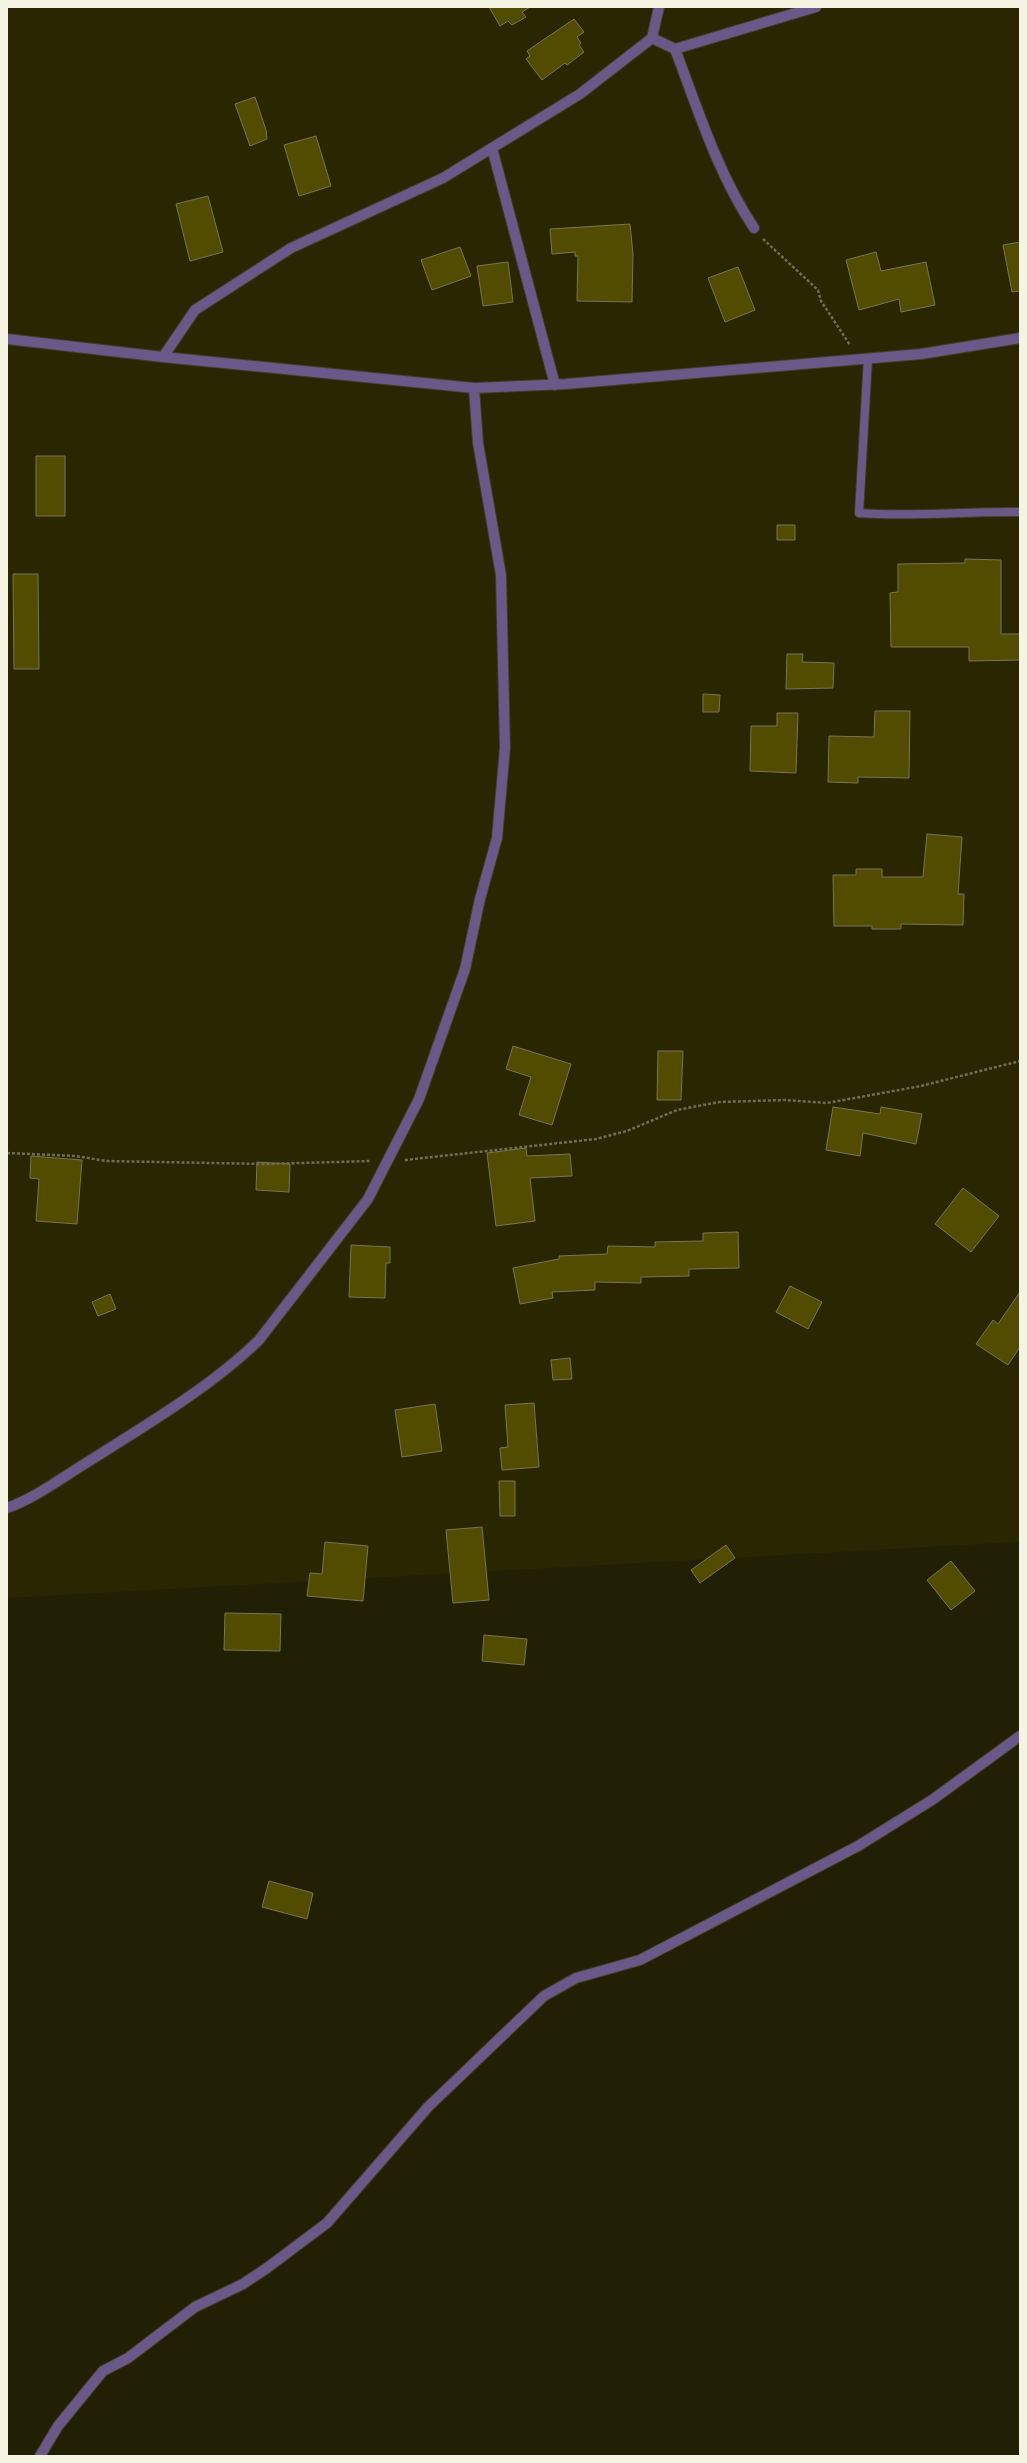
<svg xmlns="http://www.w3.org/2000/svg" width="1027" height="2463" font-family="'Exo 2',sans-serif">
<rect width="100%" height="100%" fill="#222004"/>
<!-- built -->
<path fill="#292601" d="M7 7H1020V1542L7 1598Z"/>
<!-- building -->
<path fill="#524c00" stroke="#777556" d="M489 7H530L522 12 526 17 512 25 508 21 500 26Z
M574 19 584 32 577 37 581 43 579 45 584 52 567 65 565 63 542 80 526 59 530 56 527 51Z
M255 97 266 130 267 139 250 146 235 104Z
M316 136 331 186 299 196 284 145Z
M208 196 223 252 190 261 176 204Z
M630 224 633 254 632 302 577 301 578 256H575V252L552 254 550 229Z
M1020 242V291L1012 292 1003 245Z
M460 247 471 276 432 290 421 260Z
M876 252 881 271 926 262 935 305 901 312 899 299 859 310 846 260Z
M508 262 513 302 483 306 477 266Z
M738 267 755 310 725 322 708 278Z
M36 456H65V516H36Z
M777 525H795V540H777Z
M965 559 1001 560V634H1020V660L969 661V647H891L890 593 898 592V564L965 563Z
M13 574H38L39 669H14Z
M787 654H803L802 662 834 663 833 688 786 689Z
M703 694 720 695 719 712H703Z
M875 711H910L909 778 858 777V783L828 782 829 736 874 737Z
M777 713H798L796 773 750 771 751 726H777Z
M927 834 962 837 958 894H964L963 925 901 924V929H872V926H834L833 875H856V869H882V877H923Z
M513 1046 571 1064 552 1125 519 1115 531 1077 506 1069Z
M658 1051H683L681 1100H657Z
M833 1107 880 1114 881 1107 922 1114 916 1144 863 1133 860 1156 826 1150Z
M526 1148 527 1156 570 1154 572 1176 530 1178 535 1221 496 1226 487 1153Z
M31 1156 82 1160 77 1224 36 1221 39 1179 30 1178Z
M257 1162 290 1164 289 1192 256 1190Z
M963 1188 999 1216 971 1252 935 1224Z
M738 1232 739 1268 689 1269V1276L641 1277V1283L595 1282V1290L552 1292 553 1298 520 1304 513 1268 559 1259V1256L607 1254 608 1246 655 1247V1242L703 1241V1233Z
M351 1245 390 1247V1263H386L385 1298 349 1297Z
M790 1286 822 1302 808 1329 776 1312Z
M1020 1292V1347L1008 1365 976 1344 993 1320 998 1324Z
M110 1294 116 1309 98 1316 92 1302Z
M570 1358 572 1379 553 1380 551 1360Z
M534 1403 539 1467 502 1470 500 1448 508 1447 505 1405Z
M435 1404 442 1451 402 1457 395 1410Z
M499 1481H515V1516H500Z
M482 1527 489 1600 453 1603 446 1530Z
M325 1542 368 1546 363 1601 307 1596 310 1573 322 1574Z
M726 1545 735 1558 700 1583 691 1570Z
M951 1561 975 1591 951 1610 927 1580Z
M225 1613 281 1614 280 1651 224 1650Z
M484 1635 527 1639 524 1665 482 1661Z
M269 1881 313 1893 307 1919 262 1907Z"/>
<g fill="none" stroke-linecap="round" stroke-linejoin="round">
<!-- lane casing -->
<g stroke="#403e23" stroke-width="10">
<path id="lane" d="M868 358 859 513C913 517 966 511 1020 512"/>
</g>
<!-- street casing -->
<g stroke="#403e23" stroke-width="12">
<path id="street" d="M652 38 675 49C698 110 718 174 754 228
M675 49 816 7
M492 148 555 385
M7 339 163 357 474 388 566 384 921 354 1020 338
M163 357 195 310 291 248 443 178 580 94 652 38 659 7
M7 1508C35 1498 60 1479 86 1463 143 1427 211 1387 259 1340L368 1199 419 1099 465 969 480 899 497 838 505 748 501 575 478 443 474 388
M40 2456 58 2426 103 2371 128 2358 195 2307 243 2284 267 2268 327 2223 428 2107 544 1996 576 1978 640 1960 858 1846 932 1800 1020 1736"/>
</g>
<!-- path -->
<path stroke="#6f6d55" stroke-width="2.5" stroke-dasharray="3 2" stroke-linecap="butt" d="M763 239 818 290 821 301 850 345
M7 1153 76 1156 106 1161 266 1164 370 1161
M405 1160 596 1139 627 1131 677 1110 719 1102 785 1100 827 1103 921 1086 1020 1061"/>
<!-- lane -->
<use href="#lane" stroke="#6a5988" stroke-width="8"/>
<!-- street -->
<use href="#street" stroke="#6a5988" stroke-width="10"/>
</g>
<!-- border -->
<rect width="1027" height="2463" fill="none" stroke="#f5f4e3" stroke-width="16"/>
</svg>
